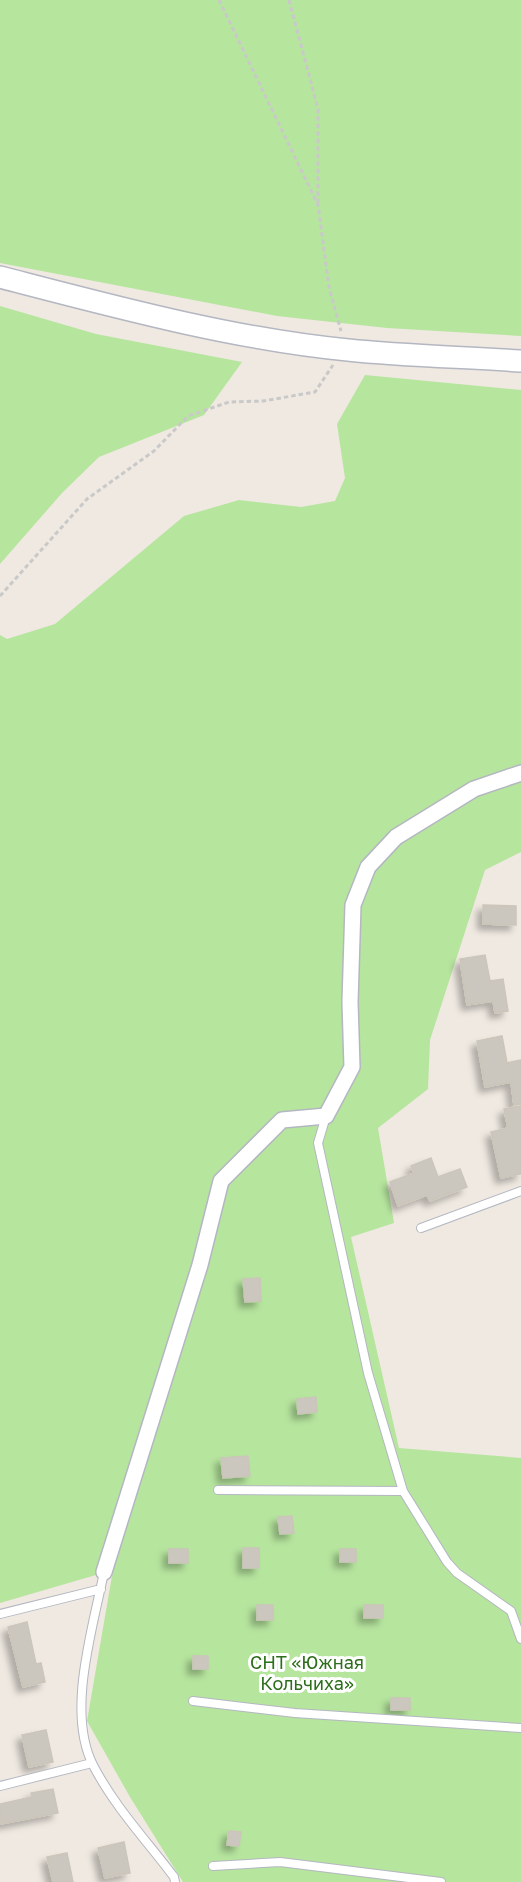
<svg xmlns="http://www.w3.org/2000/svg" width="521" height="1882" font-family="'Golos Text',sans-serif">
<defs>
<filter id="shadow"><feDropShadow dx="-5.5" dy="5.5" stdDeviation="3" flood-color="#0004"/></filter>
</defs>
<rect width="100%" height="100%" fill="#efe9e1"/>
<!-- green -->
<path fill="#b6e59e" d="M0 0H521V336L387 328 277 316 0 263Z
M0 306 96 334 242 362 204 415 99 457 62 493 0 564Z
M365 375 521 390V852L485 870 430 1040 428 1089 378 1128 394 1223 351 1237 399 1448 521 1458V1882H183L130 1797 87 1721 113 1570 0 1603V635L7 639 55 624 184 516 239 500 301 507 335 501 345 478 337 424Z"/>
<!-- building -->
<path fill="#cbc7bf" stroke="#cbc5ba" stroke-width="1.5" filter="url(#shadow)" d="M483 905 516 906V925L483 924Z
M485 955 490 981 503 979 508 1011 495 1013 493 1001 467 1005 460 959Z
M502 1036 507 1063 521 1060V1104L514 1105 511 1082 485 1087 477 1041Z
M521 1106V1174L501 1178 491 1132 508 1128 504 1109Z
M431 1158 438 1177 460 1169 467 1187 430 1201 427 1195 398 1206 390 1182 414 1173 411 1166Z
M260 1278 261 1301 245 1302 243 1279Z
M316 1397 317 1412 298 1414 297 1399Z
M248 1456 250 1476 223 1478 221 1458Z
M292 1516 294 1533 280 1534 278 1517Z
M243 1548H259V1568H243Z
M169 1549H188V1563H169Z
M340 1549H356V1562H340Z
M257 1605H273V1620H257Z
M364 1605H383V1618H364Z
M27 1622 36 1664 41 1663 45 1682 23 1687 8 1627Z
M193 1656H208V1669H193Z
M391 1698H410V1710H391Z
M46 1730 53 1762 29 1767 22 1735Z
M53 1789 58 1813 0 1824V1804L32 1797 31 1793Z
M229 1831 241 1832 239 1846 227 1845Z
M124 1842 130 1873 105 1878 98 1848Z
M67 1853 73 1882H53L47 1857Z"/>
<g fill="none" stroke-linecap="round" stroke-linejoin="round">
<!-- lane casing -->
<g stroke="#b4b7c1" stroke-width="10">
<path id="lane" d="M326 1116 318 1143 368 1373 403 1491 447 1562 457 1573 511 1611 521 1639
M421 1228 521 1191
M218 1490 403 1491
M104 1572C93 1628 66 1712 93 1765 114 1806 147 1841 174 1877L175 1882
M0 1614 101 1589
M193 1701 295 1713 521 1728
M0 1786 92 1763
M213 1866 280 1862 441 1882"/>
</g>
<!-- street casing -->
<g stroke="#b4b7c1" stroke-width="18">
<path id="street" d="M104 1572 200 1265 221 1181 282 1120 326 1116 352 1067 350 1002 353 905 368 867 396 837 474 789 521 773"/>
</g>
<!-- secondary casing -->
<g stroke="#b4b7c1" stroke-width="24">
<path id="secondary" d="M0 277C112 306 233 339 348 350 405 356 463 357 521 361"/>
</g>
<!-- path -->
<path stroke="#c9c9c9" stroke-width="3" stroke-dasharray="4.5 3" stroke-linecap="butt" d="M219 0 318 205 329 287 341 331
M289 0 318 109V203
M0 596 87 499 154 451 188 416 229 402 263 401 315 392 333 365"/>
<!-- lane -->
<use href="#lane" stroke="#fff" stroke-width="8"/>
<!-- street -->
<use href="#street" stroke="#fff" stroke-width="15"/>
<!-- secondary -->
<use href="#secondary" stroke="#fff" stroke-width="21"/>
</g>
<g text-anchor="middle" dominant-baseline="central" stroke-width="6" stroke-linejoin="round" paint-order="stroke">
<!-- park labels -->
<g font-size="18" fill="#2c6e1b" stroke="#fff">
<text x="307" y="1662">СНТ «Южная<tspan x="307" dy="21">Кольчиха»</tspan></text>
</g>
</g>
</svg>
